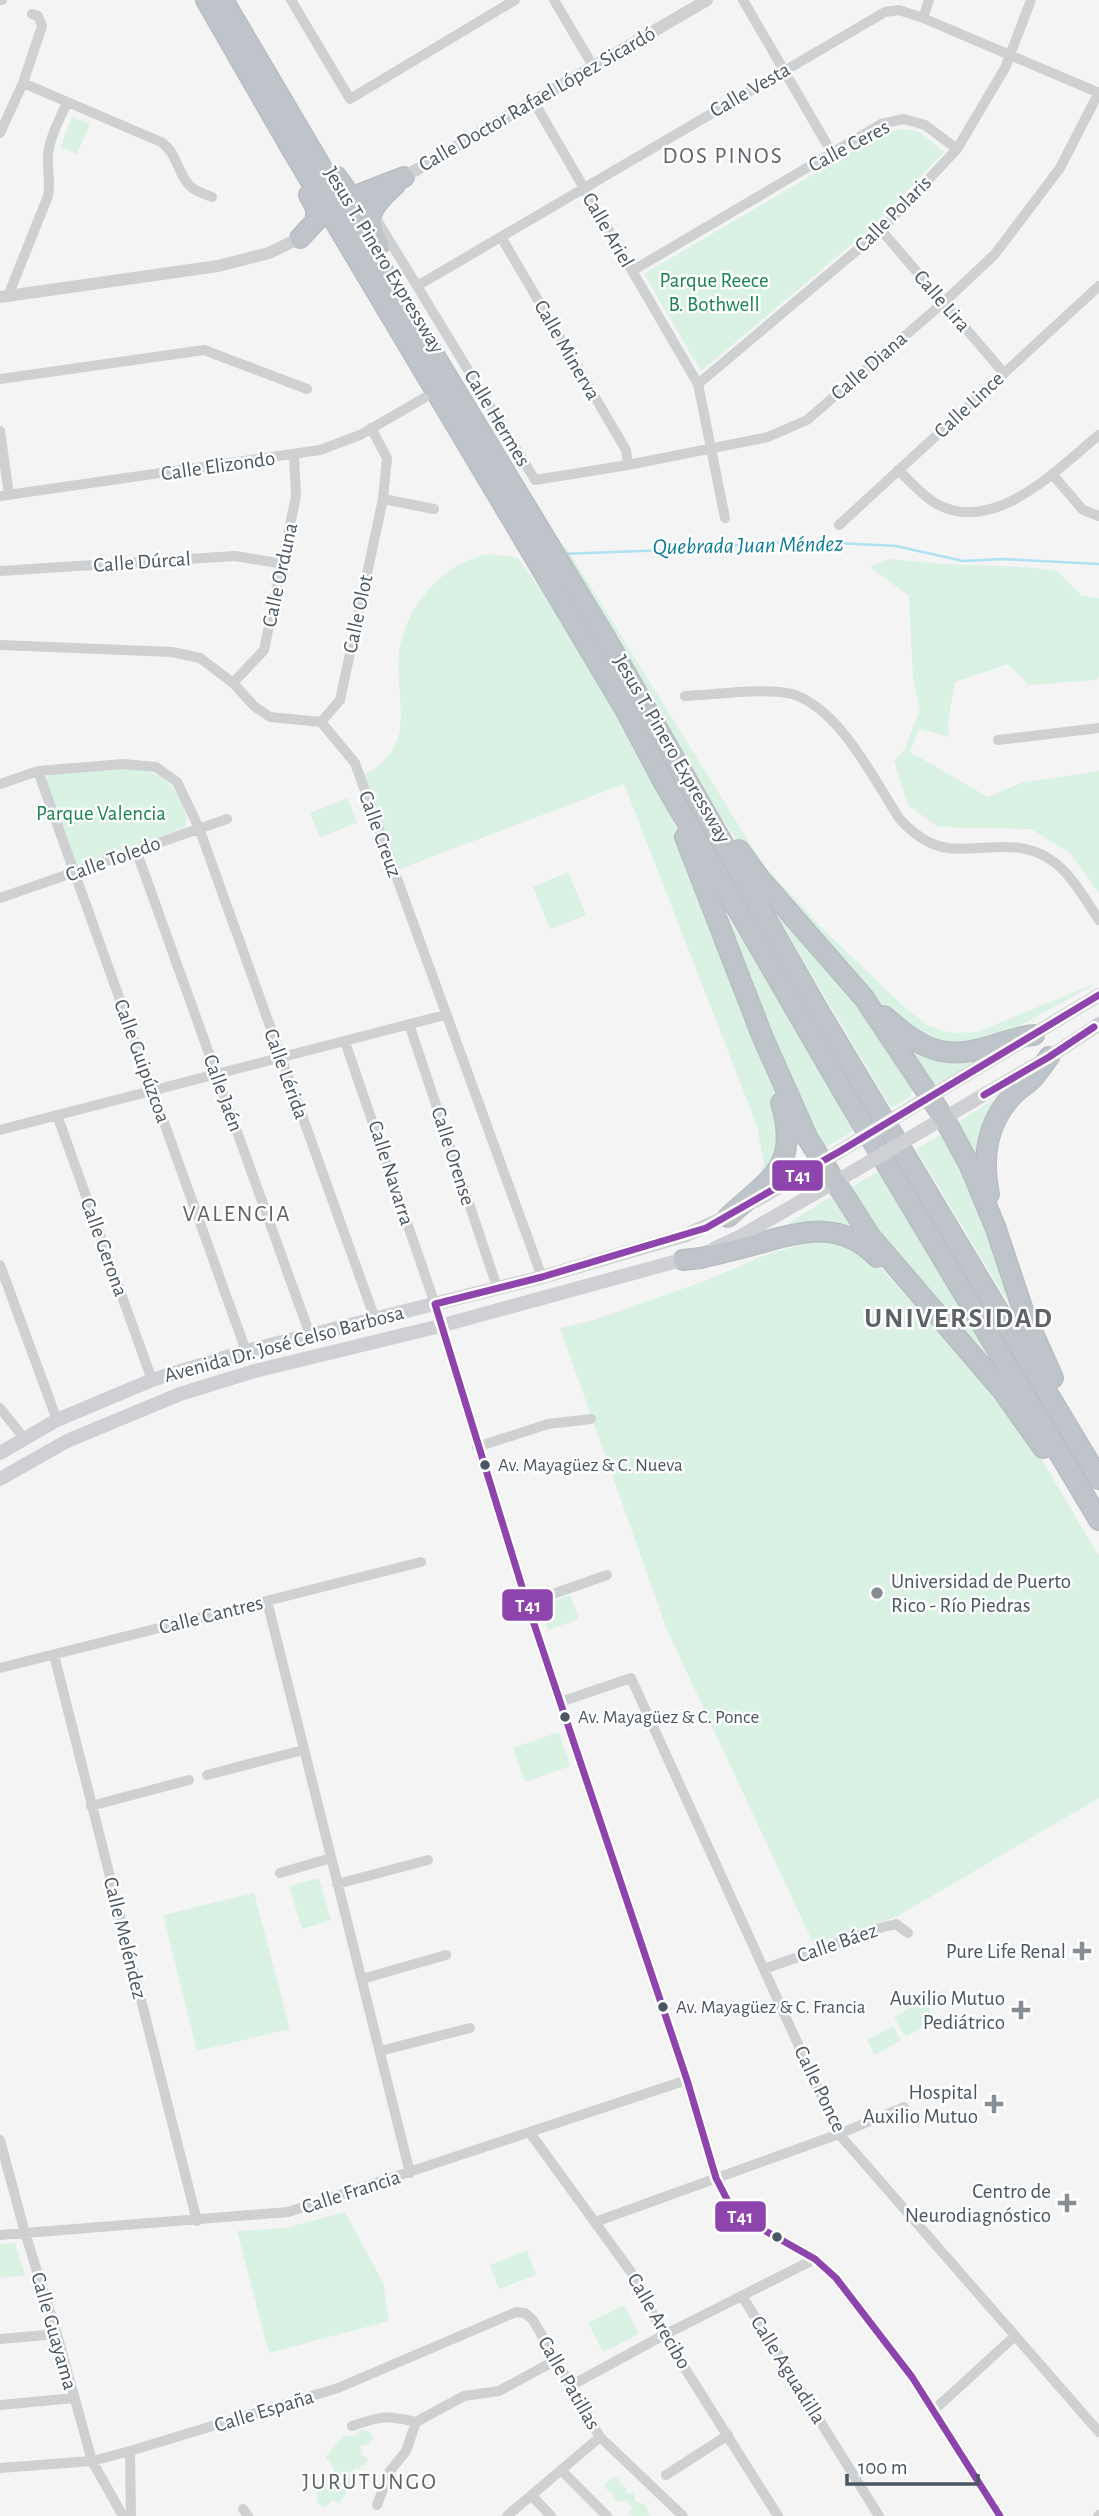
<svg xmlns="http://www.w3.org/2000/svg" width="1099" height="2516" font-family="'Alegreya Sans',sans-serif">
<rect width="100%" height="100%" fill="#f4f4f4"/>
<!-- green -->
<path fill="#d9f2e3" d="M72 117 90 124 77 154 60 147Z
M903 129 920 132 944 152 875 225 701 371 644 274 883 133Z
M560 547H566L764 866 824 930 901 1004 927 1025 950 1033 977 1032 1099 982 1014 1029 965 1047 929 1040 896 1018 816 936 757 870 721 817Z
M490 554 518 558 560 617 631 738 665 803 698 878 782 1110 784 1147 754 1186 764 1163 757 1126 624 784 397 870 363 775C419 746 395 704 399 655 401 629 413 607 430 588 446 570 467 558 490 554Z
M890 559 940 564 1025 567 1057 571 1081 595 1099 598V676L1096 680 1029 685 1008 664 955 682 948 721 949 737 919 729 910 752 988 797 1021 783 1099 771V893L1070 853 1031 829 938 827 908 805 894 761 905 749 920 709 913 679 909 596 870 567Z
M125 767C154 770 173 778 183 807 186 815 190 820 184 828L77 865 44 782 49 775Z
M348 798 357 823 320 837 310 813Z
M568 872 586 915 550 929 533 887Z
M764 894H767L889 1047 913 1088 910 1097 891 1108Z
M725 912 855 1130 826 1147H823L804 1115 722 913Z
M905 1043 977 1058V1060L938 1083H932Z
M1018 1084 979 1164 957 1123Z
M940 1135H944L963 1169 1021 1311 1016 1316 916 1149Z
M879 1171 1005 1381 881 1241 850 1188Z
M830 1197 837 1201 862 1237 770 1235Z
M834 1238 876 1263 1008 1403 1099 1556V1798L896 1917 814 1945 667 1630 560 1328 594 1320 710 1279 760 1257 805 1243Z
M570 1595 579 1619 548 1630 541 1605Z
M559 1732 570 1766 525 1782 513 1748Z
M319 1878 331 1920 302 1929 289 1886Z
M254 1893 290 2029 197 2051 163 1915Z
M924 1999 936 2019 906 2037 894 2017Z
M893 2026 901 2040 875 2055 867 2040Z
M345 2212 383 2283 389 2321 269 2353 237 2231 285 2228Z
M15 2243 25 2275 0 2278V2244Z
M527 2250 536 2275 499 2289 490 2265Z
M624 2305 639 2334 603 2352 588 2323Z
M362 2429 370 2432 374 2438 369 2444 362 2445 360 2448 362 2450 360 2453 369 2460 359 2469 355 2468 350 2476 356 2480V2483L351 2486 339 2504 333 2500 325 2507 318 2504C312 2486 326 2482 334 2469L326 2457 327 2455 343 2436H355Z
M615 2476 627 2489 626 2492 634 2494 636 2502 644 2504 648 2510 646 2513 652 2516H633L629 2512 633 2510 632 2506 625 2500 618 2502 612 2496 613 2492 608 2491 604 2485Z"/>
<g fill="none" stroke-linecap="round" stroke-linejoin="round">
<!-- stream -->
<path stroke="#aee2f0" stroke-width="2.5" d="M562 554 668 550 798 541 896 546 963 561 1003 559 1099 564"/>
<!-- motorway casing -->
<g stroke="#b9bec3" stroke-width="22">
<path id="motorway" d="M206 0 291 148 625 709 663 781 851 1105 1099 1520
M223 0 371 251 605 637 817 1008 1099 1479
M337 177 348 193 355 196 404 177
M300 238 316 221V208L309 195
M379 245C363 217 372 206 395 185
M685 837 763 1038 808 1139 870 1236 1002 1390 1043 1448
M739 850 761 880 864 998 944 1118 970 1166 996 1229 1024 1313 1053 1378
M884 1016C912 1040 935 1060 976 1050 996 1046 1013 1037 1034 1035
M989 1194C982 1158 986 1125 1011 1097 1017 1090 1025 1086 1032 1079 1038 1073 1043 1065 1049 1057
M728 1217C770 1178 800 1168 781 1103
M683 1260 701 1258C720 1253 740 1249 760 1243 804 1231 841 1220 877 1257"/>
</g>
<!-- minor -->
<path stroke="#ced0d2" stroke-width="10" d="M0 0H2
M291 0 350 99 515 0
M554 0 593 66
M743 0 832 153
M923 18 929 0
M23 83 161 142C178 153 177 174 190 186 196 192 205 194 212 197
M534 102 698 384 725 518
M0 133 23 83 42 26 38 16 32 14
M375 217 535 480 628 465 768 437 807 420 943 303 995 254 1060 168 1099 92
M881 230 1003 372
M501 237 626 450 628 465
M632 271 881 124 904 119 925 125 957 149
M417 286 885 12 899 10 923 18 1099 93
M8 296 48 196C51 183 47 170 48 156 49 138 60 119 67 102
M0 379 204 350 307 389
M698 384 881 230 957 149 1005 68 1031 0
M0 431 9 495
M898 470C910 481 922 495 935 503 994 537 1057 469 1099 435
M1052 474 1083 510 1099 516
M0 496 320 450 360 435 424 398
M383 499 434 509
M839 525 1099 286
M0 571 235 556 284 564
M0 645 172 652 200 658 233 683 254 706 270 717 321 722 355 763 542 1277
M233 683 264 650 296 496 294 455
M685 696C713 695 767 687 792 694 839 708 873 778 899 818 911 832 929 846 948 848 982 852 1016 838 1048 858 1070 871 1085 899 1099 920
M321 722 340 700 383 499 387 458 371 428
M998 740 1099 728
M38 771 246 1351
M0 784 38 771 123 764 156 767 177 782 199 828 375 1319
M136 850 310 1335
M0 898 227 819
M409 1024 497 1287
M345 1042 435 1304
M57 1115 152 1380
M0 1130 445 1015
M0 1265 57 1420
M0 1408 24 1438
M477 1447 548 1424 591 1419
M267 1601 410 2173
M527 1603 607 1575
M54 1655 197 2221
M0 1668 421 1562
M560 1702 631 1678 839 2134 1099 2432
M207 1775 303 1750
M91 1806 189 1780
M280 1873 331 1858
M337 1884 428 1860
M764 1969 883 1927 896 1924 908 1933
M362 1979 446 1955
M380 2051 470 2028
M530 2133 631 2272 664 2335 778 2516
M0 2140 25 2233 57 2334 92 2461 123 2516
M595 2222 839 2134 904 2107
M0 2235 288 2212 687 2080
M742 2296 879 2516
M0 2339 57 2334
M572 2385 664 2335 815 2259
M0 2405 74 2398
M934 2410 1015 2336
M352 2426C381 2416 386 2415 416 2422L464 2396 499 2391 556 2360
M130 2451 131 2516
M0 2468 92 2461 130 2451 338 2388 516 2312 525 2313 533 2320 600 2437 683 2516
M562 2471 607 2516
M666 2475 728 2435
M532 2496 551 2516
M377 2505 390 2471 406 2451 416 2422
M243 2509 248 2516
M507 2516 600 2437
M1098 2516 1099 2515"/>
<!-- tertiary -->
<path stroke="#ced0d2" stroke-width="12" d="M404 177 707 0
M0 297 218 266 269 253 300 238
M435 1304 527 1603 687 2080 716 2178 734 2213 815 2259 836 2278 912 2377 1000 2516"/>
<!-- secondary -->
<path stroke="#ced0d4" stroke-width="14" d="M911 1108 1099 995
M925 1129 1049 1057 1099 1024
M755 1201 842 1150
M715 1248 739 1237 854 1171
M0 1453 57 1420 152 1380 246 1351 542 1277 686 1235 735 1213
M0 1479 67 1441 180 1394 255 1371 440 1326 692 1257"/>
<!-- motorway -->
<use href="#motorway" stroke="#bec4c9" stroke-width="19"/>
<!-- secondary-bridge -->
<path stroke="#ced0d4" stroke-width="14" d="M842 1150 911 1108
M854 1171 925 1129"/>
<!-- bus-1 casing -->
<g stroke="#fff" stroke-width="12">
<path id="bus-1" d="M984 1095 1049 1057 1094 1027
M1000 2516 912 2377 836 2278 815 2259 734 2213 716 2178 687 2080 527 1603 435 1304 542 1277 706 1228 842 1150 1099 995"/>
</g>
<!-- bus-1 -->
<use href="#bus-1" stroke="#8e44ad" stroke-width="7"/>
</g>
<!-- markers -->
<g fill="#4a5661" stroke="#fff" stroke-width="2.5">
<circle cx="485" cy="1465" r="6"/>
<circle cx="565" cy="1717" r="6"/>
<circle cx="663" cy="2007" r="6"/>
<circle cx="777" cy="2237" r="6"/>
</g>
<g fill="#868d94" stroke="#fff" stroke-width="2.5">
<circle cx="877" cy="1593" r="7"/>
<path d="M1078.5 1940.5h7v7h7v7h-7v7h-7v-7h-7v-7h7z"/>
<path d="M1017.5 1999.5h7v7h7v7h-7v7h-7v-7h-7v-7h7z"/>
<path d="M990.5 2093.5h7v7h7v7h-7v7h-7v-7h-7v-7h7z"/>
<path d="M1063.5 2192.5h7v7h7v7h-7v7h-7v-7h-7v-7h7z"/>
</g>
<g text-anchor="middle" dominant-baseline="central" stroke-width="5" stroke-linejoin="round" paint-order="stroke">
<!-- bus labels -->
<g font-size="19" fill="#4a5661" stroke="#fff" text-anchor="start">
<text x="498" y="1465">Av. Mayagüez &amp; C. Nueva</text>
<text x="578" y="1717">Av. Mayagüez &amp; C. Ponce</text>
<text x="676" y="2007">Av. Mayagüez &amp; C. Francia</text>
</g>
<!-- street labels -->
<g font-size="21" fill="#4a5661" stroke="#fff">
<text transform="translate(750 90) rotate(-30)">Calle Vesta</text>
<text transform="translate(537 99) rotate(-30)">Calle Doctor Rafael López Sicardó</text>
<text transform="translate(849 146) rotate(-28)">Calle Ceres</text>
<text transform="translate(893 214) rotate(-45)">Calle Polaris</text>
<text transform="translate(608 230) rotate(60)">Calle Ariel</text>
<text transform="translate(384 260) rotate(59)">Jesus T. Pinero Expressway</text>
<text transform="translate(942 301) rotate(49)">Calle Lira</text>
<text transform="translate(567 350) rotate(60)">Calle Minerva</text>
<text transform="translate(869 366) rotate(-41)">Calle Diana</text>
<text transform="translate(969 405) rotate(-43)">Calle Lince</text>
<text transform="translate(497 418) rotate(59)">Calle Hermes</text>
<text transform="translate(218 466) rotate(-8)">Calle Elizondo</text>
<text transform="translate(142 562) rotate(-4)">Calle Dúrcal</text>
<text transform="translate(280 575) rotate(-78)">Calle Orduna</text>
<text transform="translate(358 614) rotate(-78)">Calle Olot</text>
<text transform="translate(672 749) rotate(60)">Jesus T. Pinero Expressway</text>
<text transform="translate(380 834) rotate(70)">Calle Creuz</text>
<text transform="translate(113 859) rotate(-20)">Calle Toledo</text>
<text transform="translate(142 1061) rotate(70)">Calle Guipúzcoa</text>
<text transform="translate(286 1074) rotate(70)">Calle Lérida</text>
<text transform="translate(223 1093) rotate(70)">Calle Jaén</text>
<text transform="translate(453 1156) rotate(72)">Calle Orense</text>
<text transform="translate(391 1173) rotate(72)">Calle Navarra</text>
<text transform="translate(104 1247) rotate(70)">Calle Gerona</text>
<text transform="translate(284 1344) rotate(-15)">Avenida Dr. José Celso Barbosa</text>
<text transform="translate(211 1615) rotate(-14)">Calle Cantres</text>
<text transform="translate(125 1938) rotate(76)">Calle Meléndez</text>
<text transform="translate(837 1943) rotate(-19)">Calle Báez</text>
<text transform="translate(820 2089) rotate(64)">Calle Ponce</text>
<text transform="translate(351 2192) rotate(-18)">Calle Francia</text>
<text transform="translate(659 2321) rotate(60)">Calle Arecibo</text>
<text transform="translate(54 2331) rotate(74)">Calle Guayama</text>
<text transform="translate(788 2370) rotate(58)">Calle Aguadilla</text>
<text transform="translate(569 2383) rotate(60)">Calle Patillas</text>
<text transform="translate(264 2411) rotate(-17)">Calle España</text>
</g>
<!-- park labels -->
<g font-size="21" fill="#17864f" stroke="#fff">
<text x="714" y="280">Parque Reece<tspan x="714" dy="24">B. Bothwell</tspan></text>
<text x="101" y="813">Parque Valencia</text>
</g>
<!-- poi labels -->
<g font-size="21" fill="#4a5661" stroke="#fff" text-anchor="end">
<text x="891" y="1581" text-anchor="start">Universidad de Puerto<tspan x="891" dy="24">Rico - Río Piedras</tspan></text>
<text x="1066" y="1951">Pure Life Renal</text>
<text x="1005" y="1998">Auxilio Mutuo<tspan x="1005" dy="24">Pediátrico</tspan></text>
<text x="978" y="2092">Hospital<tspan x="978" dy="24">Auxilio Mutuo</tspan></text>
<text x="1051" y="2191">Centro de<tspan x="1051" dy="24">Neurodiagnóstico</tspan></text>
</g>
<!-- neighbourhood labels -->
<g font-size="23" letter-spacing="2" fill="#5f6368" stroke="#fff">
<text x="723" y="156">DOS PINOS</text>
<text x="237" y="1214">VALENCIA</text>
<text x="370" y="2482">JURUTUNGO</text>
</g>
<!-- water labels -->
<g font-size="23" font-style="italic" fill="#0c7c9b" stroke="#fff">
<text transform="translate(748 546) rotate(-1)">Quebrada Juan Méndez</text>
</g>
<!-- district labels -->
<g font-size="28" font-weight="bold" letter-spacing="2" fill="#5f6368" stroke="#fff">
<text x="959" y="1319">UNIVERSIDAD</text>
</g>
</g>
<g stroke="#fff" stroke-width="2.5">
<rect x="771" y="1159" width="53" height="33" rx="7" fill="#8e44ad"/>
<rect x="501" y="1588" width="53" height="34" rx="7" fill="#8e44ad"/>
<rect x="714" y="2200" width="53" height="33" rx="7" fill="#8e44ad"/>
</g>
<g font-size="19" text-anchor="middle" font-weight="bold" fill="#fff">
<text x="798" y="1182">T41</text>
<text x="528" y="1612">T41</text>
<text x="740" y="2223">T41</text>
</g>
<!-- scale -->
<path d="M847 2474v10h131v-10" fill="none" stroke="#4a5661" stroke-width="3.5"/>
<text x="858" y="2474" font-size="21" fill="#4a5661" stroke="#ffffff" stroke-width="5" paint-order="stroke">100 m</text>
</svg>
